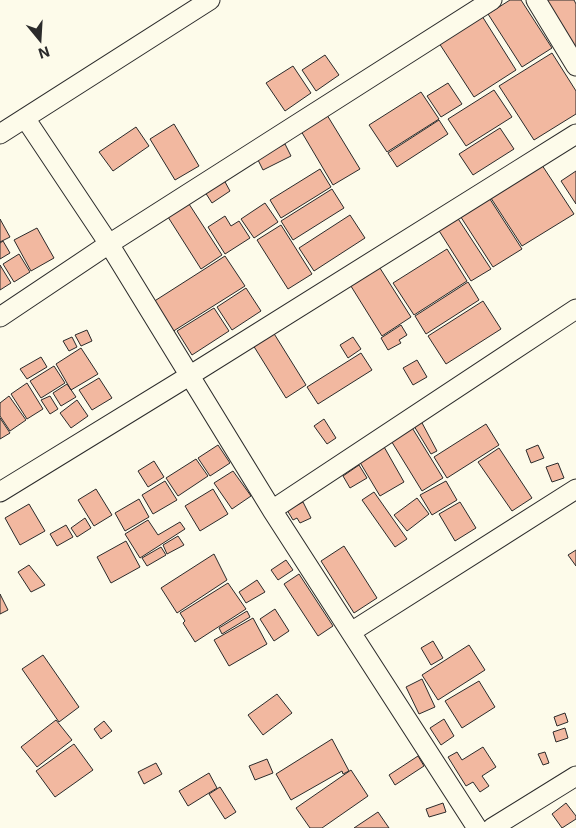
<svg xmlns="http://www.w3.org/2000/svg" width="576" height="828" font-family="Inter,sans-serif">
<rect width="100%" height="100%" fill="#fdfbea"/>
<!-- building -->
<path fill="#f2b8a0" stroke="#2b2b2b" d="M510 0H521L552 48 522 67 488 14Z
M545 0H574L576 4V48L574 49Z
M482 16 516 70 474 97 439 43Z
M552 53 576 91V114L534 140 499 86Z
M325 55 339 75 316 91 302 70Z
M293 66 311 93 285 111 266 83Z
M448 83 462 104 441 117 427 96Z
M494 90 512 117 466 146 448 119Z
M421 92 439 119 387 152 369 125Z
M327 115 360 169 333 185 301 131Z
M439 120 448 134 397 167 388 153Z
M174 124 199 166 175 180 150 139Z
M136 127 149 146 113 171 99 152Z
M500 128 514 149 473 175 459 154Z
M285 144 291 156 263 170 257 158Z
M538 159 574 214 522 246 487 192Z
M320 169 331 187 281 218 270 200Z
M576 171V204L561 181Z
M224 180 230 191 212 203 205 192Z
M332 189 344 208 293 240 281 221Z
M486 193 522 249 493 267 457 211Z
M265 203 278 222 254 238 241 219Z
M189 204 222 255 201 269 168 217Z
M455 214 491 269 471 281 436 226Z
M350 215 365 238 314 271 299 248Z
M225 216 231 226 239 221 250 238 225 254 208 227Z
M0 219 10 237 0 242Z
M281 225 312 274 288 289 257 240Z
M37 228 54 258 31 271 14 240Z
M3 241 10 253 0 259V243Z
M447 249 467 281 414 315 393 283Z
M19 254 30 272 14 282 3 264Z
M225 256 245 286 172 332 153 302Z
M0 265 11 283 0 290Z
M378 265 411 317 382 336 349 283Z
M468 282 479 300 426 334 415 316Z
M246 288 261 311 232 330 217 307Z
M483 301 501 329 446 364 428 336Z
M214 308 229 331 192 355 177 331Z
M401 325 407 335 399 340 401 343 388 350 381 338Z
M87 330 92 341 81 346 75 335Z
M273 332 306 385 286 398 253 345Z
M72 337 77 347 69 351 63 341Z
M353 337 361 349 348 358 340 345Z
M81 348 98 374 71 390 56 364Z
M361 353 372 370 318 404 307 387Z
M41 357 47 367 27 379 20 369Z
M417 360 427 377 413 385 403 368Z
M54 366 65 383 41 398 30 381Z
M99 378 112 398 92 410 79 390Z
M27 383 43 409 27 419 11 394Z
M67 384 76 397 61 406 53 393Z
M9 396 26 420 10 431 0 416V403Z
M50 396 58 409 50 414 41 400Z
M77 400 88 416 71 428 60 413Z
M0 418 10 433 0 439Z
M324 419 336 438 327 444 314 426Z
M421 421 437 451 431 454 414 426Z
M486 424 499 445 447 478 434 457Z
M411 426 443 478 422 491 390 439Z
M218 445 230 463 210 476 198 458Z
M383 445 404 482 380 496 358 459Z
M538 445 544 458 531 463 526 450Z
M499 448 532 498 512 511 478 462Z
M196 459 208 476 178 496 166 478Z
M154 461 164 477 148 487 138 471Z
M558 463 564 478 552 482 546 467Z
M359 465 367 478 350 488 343 476Z
M233 471 251 496 232 509 214 483Z
M165 481 177 500 153 514 142 495Z
M446 481 457 500 432 515 420 495Z
M96 489 112 515 94 526 78 500Z
M213 489 228 514 200 531 185 506Z
M374 492 407 539 395 547 362 500Z
M417 498 429 514 407 531 394 515Z
M139 499 149 517 125 531 115 513Z
M303 502 311 518 300 523 297 518 293 520 287 510Z
M460 502 476 528 455 541 439 514Z
M29 504 45 531 20 545 5 518Z
M85 518 91 528 77 537 71 528Z
M148 520 158 535 180 522 185 529 140 558 125 534Z
M66 525 73 537 57 546 50 534Z
M178 536 184 545 167 554 163 545Z
M126 541 140 567 111 583 97 557Z
M344 546 377 598 354 613 321 561Z
M161 547 166 555 147 566 142 558Z
M576 550V566L568 555Z
M214 554 227 580 177 613 161 588Z
M286 560 293 570 278 580 271 570Z
M29 565 45 585 31 592 18 572Z
M299 574 333 626 318 636 284 584Z
M257 580 265 592 246 603 239 592Z
M228 583 246 609 195 642 183 623 185 621 180 613Z
M0 594 8 610 0 614Z
M275 609 289 631 274 641 260 619Z
M247 611 250 617 222 634 219 628Z
M253 618 267 644 229 666 214 640Z
M433 641 443 658 431 665 421 648Z
M469 645 485 670 438 700 422 675Z
M43 655 79 707 59 722 22 669Z
M422 679 435 707 419 714 406 687Z
M479 681 495 707 462 728 445 701Z
M277 694 292 713 263 735 248 715Z
M565 713 568 722 557 726 554 717Z
M444 719 454 736 441 745 430 728Z
M56 720 72 740 37 767 21 747Z
M104 721 112 731 101 739 94 729Z
M565 728 568 738 556 742 553 732Z
M332 739 349 771 343 774 342 771 291 800 276 774Z
M74 744 93 770 55 797 36 771Z
M483 747 496 767 482 776 489 786 480 792 473 782 466 786 448 757 457 752 462 760Z
M545 752 549 763 543 765 538 754Z
M418 756 424 766 395 785 389 775Z
M267 759 273 773 255 780 249 766Z
M156 763 162 774 144 784 138 772Z
M351 770 368 796 322 828H310L296 808Z
M209 773 217 788 188 806 179 791Z
M220 787 236 812 225 819 209 794Z
M443 803 446 812 429 817 426 809Z
M566 803 576 816V819L562 828 552 814Z
M378 812 389 828H354Z"/>
<g fill="none" stroke-linecap="round" stroke-linejoin="round">
<!-- minor casing -->
<g stroke="#2b2b2b" stroke-width="21">
<path id="minor" d="M536 0 576 66
M25 118 109 244 272 510 477 828
M0 134 210 0
M0 317 109 244 492 0
M0 492 189 376 576 134
M272 510 576 309
M351 632 576 489
M492 828 576 776"/>
</g>
<!-- minor -->
<use href="#minor" stroke="#fdfbea" stroke-width="19"/>
</g>
<!-- north arrow -->
<g transform="translate(40 40) rotate(162)" stroke="#fdfbea" stroke-width="4" paint-order="stroke">
<path d="M0-4L9 19L0 12L-9 19Z" fill="#2b2b2b"/>
<text y="-8" font-size="14" font-weight="bold" text-anchor="middle" fill="#2b2b2b">N</text>
</g>
</svg>
